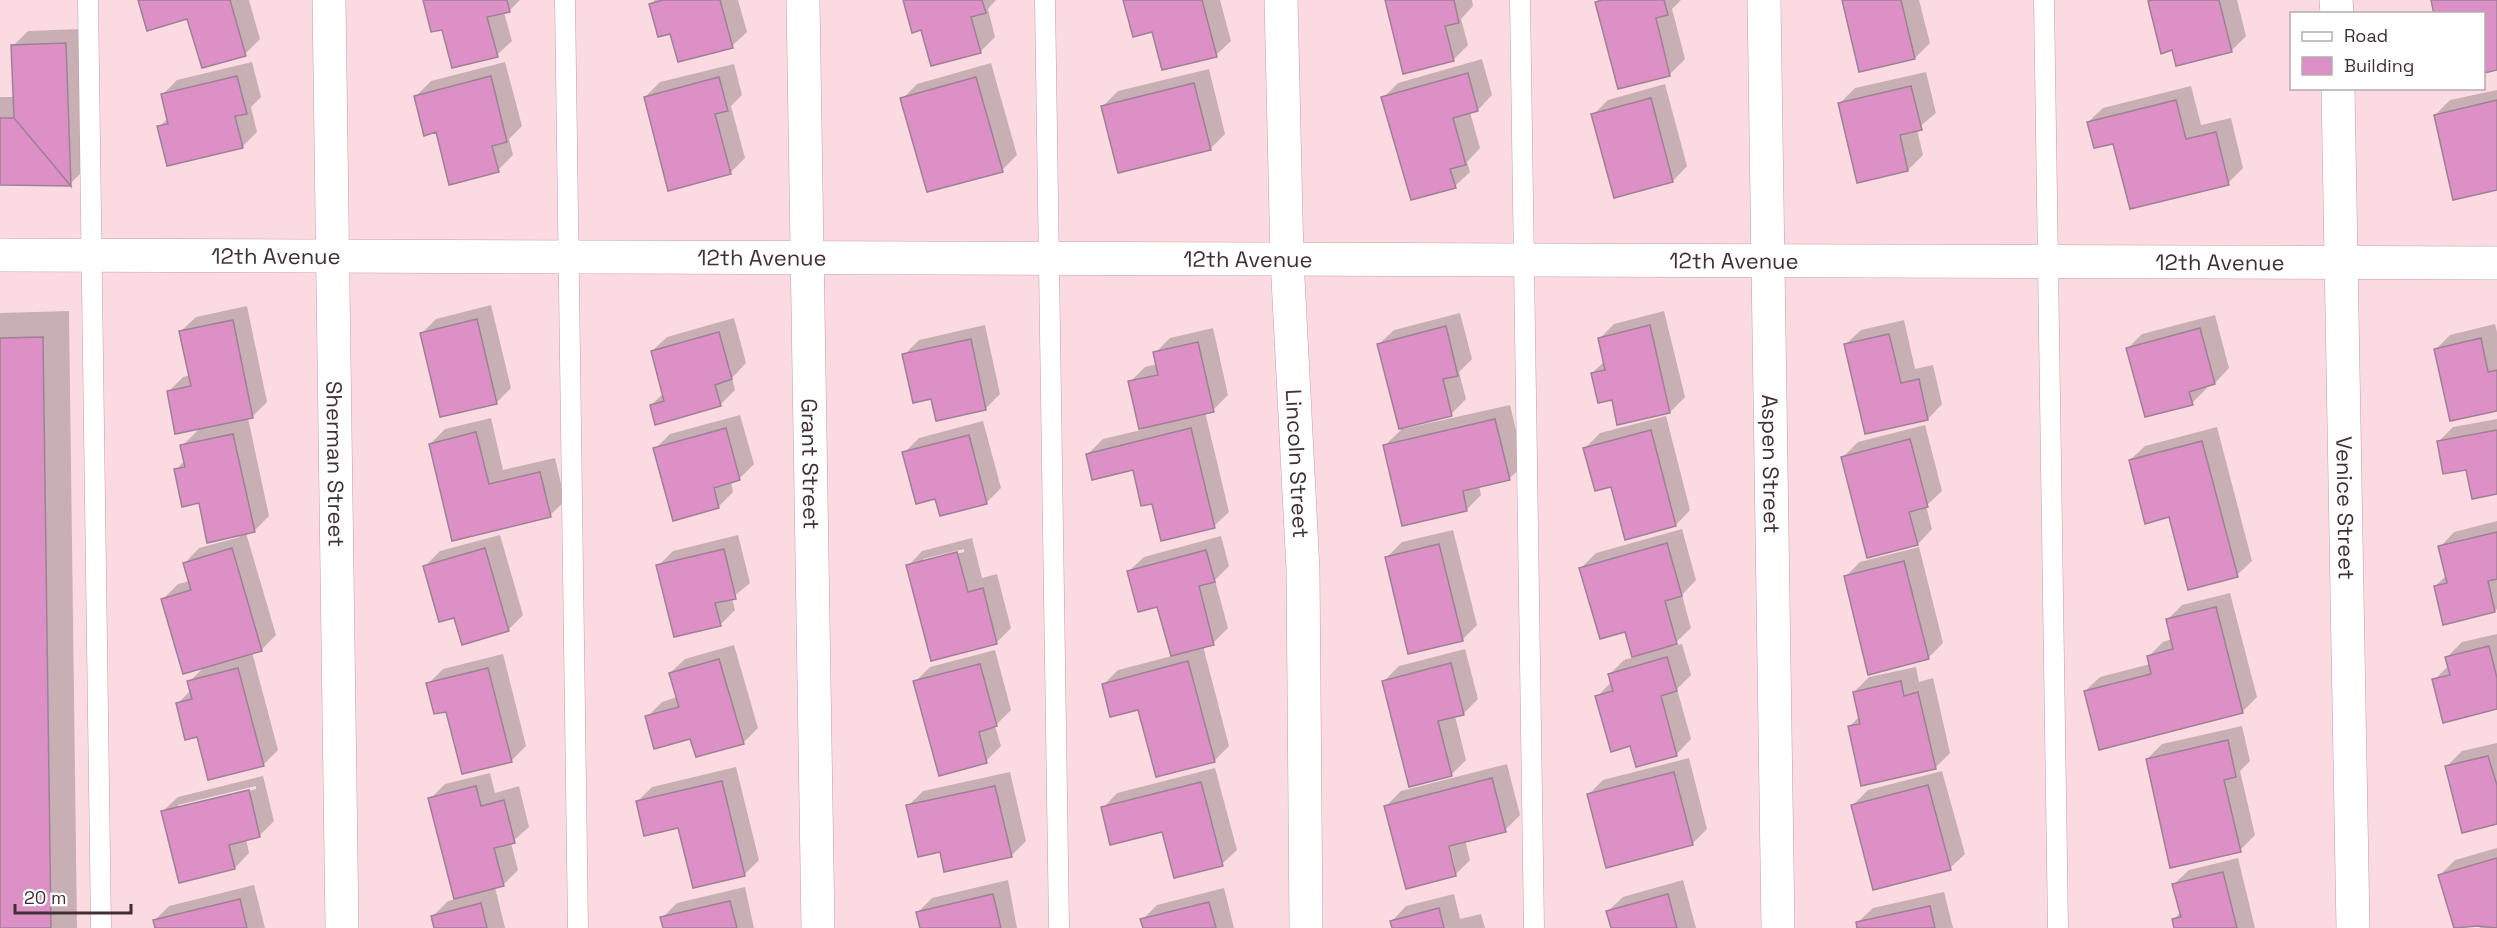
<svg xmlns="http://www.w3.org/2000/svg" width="2497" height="928" font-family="'Space Grotesk',sans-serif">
<rect width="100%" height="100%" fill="#fbdbe1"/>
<!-- shadow -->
<path fill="#0003" fill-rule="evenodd" d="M139 0H249L260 39 245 54 188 18Z
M425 0H520L510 10 504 12 512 41 497 55 443 28Z
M655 0H738L747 32 732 46 671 32 651 4Z
M905 0H996L988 9 995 37 980 52 922 28Z
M1125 0H1220L1231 41 1216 55 1153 30Z
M1387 0H1472L1473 6 1461 19 1468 45 1453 60Z
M1599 0H1681L1672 9 1685 59 1670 74 1620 87 1597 2Z
M1844 0H1919L1930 43 1915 58Z
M2151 0H2237L2246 36 2231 51 2173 48 2149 2Z
M2432 0H2497V69L2484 72V14Z
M80 29 91 163 70 184 0 183V97H14L13 46 28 31Z
M1482 59 1492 95 1478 110 1470 112 1480 148 1467 162 1470 172 1455 186 1383 98 1398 83Z
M252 62 261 97 251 107 257 132 242 147 159 127 168 118 162 95 177 80Z
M505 62 522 126 509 139 513 155 498 170 437 130 416 96 431 81Z
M991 63 1017 155 1002 170 902 99 917 84Z
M734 64 742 95 731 106 745 158 730 173 645 97 660 82Z
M1209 69 1225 134 1210 149 1103 106 1118 91Z
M1926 72 1936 113 1917 129 1923 155 1908 170 1858 181 1840 103 1855 88Z
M1665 84 1687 166 1673 181 1593 115 1608 100Z
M2191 86 2201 125 2231 118 2243 168 2228 183 2114 142 2088 122 2103 108Z
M2497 90V188L2435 115 2450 100Z
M491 305 511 388 496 403 422 333 436 319Z
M247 306 267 402 252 417 248 418 269 516 254 531 246 533 276 635 261 650 252 652 278 750 263 765 198 736 178 703 191 690 189 682 205 666 163 599 178 584 190 581 185 563 199 548 240 537 200 501 176 470 185 460 182 446 200 428 168 392 183 377 190 375 181 331 196 317Z
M69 311 77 928H0V313Z
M1664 311 1685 397 1670 412 1619 423 1613 398 1592 373 1605 361 1599 339 1614 324Z
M1460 313 1472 359 1459 372 1466 399 1451 414 1403 427V429L1510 405 1524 464 1509 479 1479 486 1481 495 1466 510 1385 445 1401 430 1379 344 1394 330Z
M2215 315 2229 368 2215 383 2206 385 2207 388 2192 403 2127 349 2142 334Z
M734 318 746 363 732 378 735 390 720 405H651L664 393 652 351 667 337Z
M1904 320 1915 369 1933 365 1942 404 1928 419 1846 344 1861 330Z
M2495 324 2497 332V409L2435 350 2450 335Z
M985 325 1000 394 985 409 932 397 904 355 919 340Z
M1213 328 1228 395 1213 410 1205 412 1229 512 1214 526 1153 502 1134 469 1088 454 1103 439 1141 430 1130 382 1145 367 1157 364 1155 353 1170 338Z
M740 415 754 464 739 479 731 481 733 492 719 506 655 449 670 434Z
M1666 416 1690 510 1676 525 1612 485 1585 448 1600 433Z
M491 418 503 470 555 458 565 501 550 515 453 539 430 444 445 429Z
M2497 419V493L2438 442 2453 427Z
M983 421 1001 488 986 503 904 453 919 438Z
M1925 425 1942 491 1926 506 1932 529 1918 544 1843 457 1858 442Z
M2217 427 2252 561 2237 575 2170 516 2130 460 2145 446Z
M2497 521V609L2495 611 2435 586 2447 575 2440 547 2454 532Z
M1682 529 1696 580 1682 595 1691 628 1672 646 1682 644 1691 675 1677 689 1691 739 1677 754 1637 765 1631 745 1597 697 1611 682 1609 675 1624 660 1634 657 1626 630 1581 568 1596 553Z
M1453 530 1477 625 1462 640 1387 557 1402 542Z
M500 535 523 615 508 630 455 616 425 566 440 551Z
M738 535 750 583 732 598 735 610 720 625 658 566 673 551Z
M1221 536 1229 566 1215 580 1228 628 1213 643 1203 646 1229 746 1214 761 1104 684 1118 670 1172 656 1158 605 1129 571 1144 557Z
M972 538 982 578 997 574 1011 628 996 643 908 566 922 551ZM964 549V552L923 562V559Z
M1919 547 1943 643 1928 658 1845 577 1860 562Z
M2230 593 2257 697 2242 712 2085 691 2100 677 2150 664 2148 657 2163 642 2172 639 2167 620 2182 605Z
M2497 634V708L2434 680 2449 665 2447 657 2462 642Z
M734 645 758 728 743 743 691 737 647 717 662 702 677 697 670 673 685 659Z
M1465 649 1478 699 1463 714 1455 716 1466 760 1451 775 1384 681 1399 666Z
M995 650 1011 710 995 726 1001 746 986 761 915 682 930 667Z
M503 654 526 746 511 761 447 710 428 684 443 669Z
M1916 667 1919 682 1933 678 1950 753 1935 768 1849 727 1860 716 1854 692 1869 677Z
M2242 726 2250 761 2240 771 2255 835 2240 850 2147 759 2162 744Z
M2497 743V823L2447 766 2462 751Z
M1689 758 1707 829 1692 844 1588 795 1603 780Z
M1507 764 1520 815 1505 830 1465 840 1470 860 1455 875 1386 806 1401 791ZM1448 838 1455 867H1452L1446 839Z
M736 767 759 860 744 875 679 826 637 802 652 787Z
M1215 768 1237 850 1222 864 1163 830 1103 808 1117 793Z
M1942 771 1965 854 1950 868 1853 805 1868 790Z
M1010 772 1026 841 1011 856 941 851 908 806 923 791Z
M490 773 495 793 519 786 529 827 511 843 518 870 503 885 495 887 505 928H436L433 916 448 901 456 899 430 799 445 784Z
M263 776 274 821 259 836 246 839 249 853 235 868 163 811 178 797ZM256 786V789L178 808V805Z
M2497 848V928H2480L2479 924 2455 928 2440 875 2455 860Z
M2238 858 2255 928H2175L2173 920 2181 912 2174 884 2189 870Z
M1008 880 1017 928H921L917 913 932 898Z
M1683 880 1696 928H1612L1608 911 1623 897Z
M254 885 265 928H156L154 921 169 906Z
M745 887 754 928H664L662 918 677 903Z
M1224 888 1234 928H1144L1142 920 1157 905Z
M1944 892 1953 928H1859L1858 922 1873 908Z
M1454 894 1460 919 1481 914 1485 928H1393L1392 921 1406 906Z"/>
<!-- building -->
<path fill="#dc90c6" stroke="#9e8195" stroke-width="1.5" d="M138 0H230L246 56 202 68 187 19 147 31Z
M423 0H507L510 12 487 17 498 57 452 68 442 30 431 32Z
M663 0H720L733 48 678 62 670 34 658 37 649 4Z
M903 0H982L986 13 971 17 981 53 931 66 921 30 912 33Z
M1123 0H1202L1217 57 1162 70 1152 32 1133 37Z
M1385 0H1454L1459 23 1445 26 1454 61 1403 74Z
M1603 0H1664L1668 15 1656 18 1670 76 1618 89 1595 2Z
M1842 0H1901L1915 59 1859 72Z
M2152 0H2219L2232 52 2176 66 2172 50 2161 54 2148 1Z
M2431 0H2497V70L2484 73V14H2434Z
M66 43 71 186 14 118 11 45Z
M1468 73 1478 111 1453 118 1466 165 1450 169 1456 188 1411 200 1381 97Z
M237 76 247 114 235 116 243 148 167 166 157 126 168 124 161 94Z
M491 76 507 142 492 146 499 172 449 185 436 132 424 136 414 96Z
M719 77 728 111 715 114 731 174 668 191 644 97Z
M976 77 1003 172 927 192 900 98Z
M1194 83 1211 150 1118 173 1101 106Z
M1911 86 1922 130 1900 135 1908 171 1857 183 1838 103Z
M1651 98 1673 182 1614 198 1591 114Z
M2176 100 2186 139 2216 132 2229 185 2130 209 2113 144 2094 148 2087 122Z
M2497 100V190L2453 200 2434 115Z
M0 118H14L71 186 0 185Z
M477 319 497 404 440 417 420 333Z
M233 320 253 418 175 434 167 391 191 386 179 331Z
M1650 325 1670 413 1617 425 1612 400 1598 403 1591 373 1605 370 1598 338Z
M1446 326 1458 376 1443 379 1452 416 1399 429 1377 344Z
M2200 328 2215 384 2189 392 2193 405 2145 417 2126 348Z
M719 332 732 379 715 385 721 406 655 425 650 405 664 401 651 351Z
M1889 334 1901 383 1919 379 1928 420 1865 434 1844 344Z
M43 337 51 928H0V338Z
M2481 338 2488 372 2497 370V411L2450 421 2434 349Z
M971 339 986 410 936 421 931 399 913 403 902 354Z
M1198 342 1214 412 1139 429 1128 381 1158 375 1153 352Z
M1495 419 1510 480 1463 491 1467 511 1402 526 1383 445Z
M726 428 740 480 714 488 719 508 673 521 653 448Z
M1191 428 1215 528 1161 541 1152 504 1141 506 1133 470 1092 480 1086 454Z
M1651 430 1676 526 1625 540 1611 487 1595 491 1583 448Z
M2497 430V494L2472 499 2466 470 2443 474 2437 441Z
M476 432 489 484 540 472 551 517 452 541 429 444Z
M233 434 255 532 207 543 199 503 182 507 174 469 185 467 180 445Z
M969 435 987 504 940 516 935 499 916 504 902 452Z
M1910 439 1928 507 1909 512 1918 545 1867 558 1841 457Z
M2202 441 2238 577 2188 590 2169 517 2145 524 2129 460Z
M2497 532V579L2488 581 2495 612 2443 625 2434 586 2447 583 2438 546Z
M1667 543 1682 596 1665 601 1677 644 1632 657 1625 632 1600 639 1579 568Z
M1439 544 1463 641 1408 654 1385 557Z
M232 548 262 651 183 674 161 599 191 590 183 563Z
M485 548 509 631 462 645 454 618 439 622 423 566Z
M724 549 736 599 715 603 721 626 674 637 656 565Z
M1206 550 1215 582 1199 586 1214 645 1171 656 1157 607 1138 612 1127 571Z
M957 552 968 592 983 588 997 644 931 661 906 565Z
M1904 561 1929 659 1868 675 1844 576Z
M2216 607 2243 713 2099 750 2084 691 2151 674 2147 656 2173 649 2166 619Z
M2489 646 2497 678V709L2443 723 2432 679 2450 675 2445 657Z
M1667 657 1677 691 1661 696 1677 756 1636 767 1630 746 1611 752 1595 696 1613 691 1608 674Z
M719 659 744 744 696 757 690 739 654 749 645 716 679 707 669 673Z
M1188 661 1215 762 1156 777 1138 710 1110 717 1102 684Z
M1451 663 1464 715 1438 721 1452 776 1409 787 1382 681Z
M980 664 997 726 979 732 987 763 939 776 913 681Z
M238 668 264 766 208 780 197 737 185 740 176 703 192 699 187 681Z
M488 668 512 762 462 774 446 712 434 714 426 683Z
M1901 681 1904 696 1918 692 1936 769 1861 786 1848 726 1860 724 1853 692Z
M2228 740 2236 777 2224 780 2241 852 2170 868 2146 759Z
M2488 756 2497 785V824L2462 833 2445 766Z
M1674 772 1693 845 1606 868 1587 794Z
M1492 778 1506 832 1449 846 1456 876 1406 889 1384 806Z
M722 781 745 876 693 888 678 828 644 836 636 801Z
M1201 782 1223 866 1174 878 1162 832 1110 845 1101 807Z
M1928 785 1951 870 1873 890 1851 805Z
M476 786 481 806 504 800 515 843 494 848 504 886 454 899 428 798Z
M995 786 1012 857 944 872 940 852 918 857 906 805Z
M249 790 260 837 229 845 235 869 179 883 161 811Z
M2497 858V928L2478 926 2454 928 2438 875Z
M2223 872 2237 928H2174L2172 919 2181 917 2172 884Z
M993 894 1001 928H920L916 912Z
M1668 894 1677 928H1611L1606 911Z
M240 899 247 928H155L153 920Z
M730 901 737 928H663L660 917Z
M1209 902 1216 928H1143L1140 919Z
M481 903 487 928H434L431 916Z
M1930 906 1935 928H1857L1856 922Z
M1439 908 1444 928H1392L1390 921Z"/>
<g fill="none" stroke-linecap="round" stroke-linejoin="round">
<!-- lane casing -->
<g stroke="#c49ea6" stroke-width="21">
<path id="lane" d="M88 0 101 928
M565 0 578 928
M1045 0 1059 928
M1520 0 1534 928
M2044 0 2058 928"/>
</g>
<!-- street casing -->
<g stroke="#c49ea6" stroke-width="34">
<g id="street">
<path id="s1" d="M329 0 342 928"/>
<path id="s2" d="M803 0 818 928"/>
<path id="s3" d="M1281 0 1287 259 1303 570 1306 928"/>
<path id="s4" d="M1764 0 1778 928"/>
<path d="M2336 0 2337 14"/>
<path id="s5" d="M2338 88 2353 928"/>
<path id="s6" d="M0 255 2497 263"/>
</g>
</g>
<!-- lane -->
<use href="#lane" stroke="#fff" stroke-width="20"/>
<!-- street -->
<use href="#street" stroke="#fff" stroke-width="33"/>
</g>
<g text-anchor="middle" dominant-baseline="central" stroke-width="4.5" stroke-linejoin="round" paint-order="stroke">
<!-- street labels -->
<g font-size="22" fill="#403033" stroke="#fff">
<text stroke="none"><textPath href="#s6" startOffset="276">12th Avenue</textPath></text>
<text stroke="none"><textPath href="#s6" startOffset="762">12th Avenue</textPath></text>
<text stroke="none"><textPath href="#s6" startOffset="1248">12th Avenue</textPath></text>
<text stroke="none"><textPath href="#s6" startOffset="1734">12th Avenue</textPath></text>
<text stroke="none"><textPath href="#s6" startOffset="2220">12th Avenue</textPath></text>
<text stroke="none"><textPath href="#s1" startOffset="464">Sherman Street</textPath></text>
<text stroke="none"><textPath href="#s2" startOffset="464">Grant Street</textPath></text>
<text stroke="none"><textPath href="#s3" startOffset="464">Lincoln Street</textPath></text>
<text stroke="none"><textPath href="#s4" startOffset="464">Aspen Street</textPath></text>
<text stroke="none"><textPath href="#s5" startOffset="420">Venice Street</textPath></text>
</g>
</g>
<!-- legend -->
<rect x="2290" y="12" width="195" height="78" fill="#ffffff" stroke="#b3acad" stroke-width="1.5"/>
<rect x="2302" y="32" width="30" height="9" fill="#ffffff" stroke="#b3acad" stroke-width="1.5"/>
<text x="2344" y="42" font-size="18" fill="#403033">Road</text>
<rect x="2302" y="57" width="30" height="18" fill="#dc90c6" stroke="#b3acad" stroke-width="1.5"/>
<text x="2344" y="72" font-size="18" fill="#403033">Building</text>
<!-- scale -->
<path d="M15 904v9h116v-9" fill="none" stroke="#403033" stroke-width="3"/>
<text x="24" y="904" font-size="18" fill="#403033" stroke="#ffffff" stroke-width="4.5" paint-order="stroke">20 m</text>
</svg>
